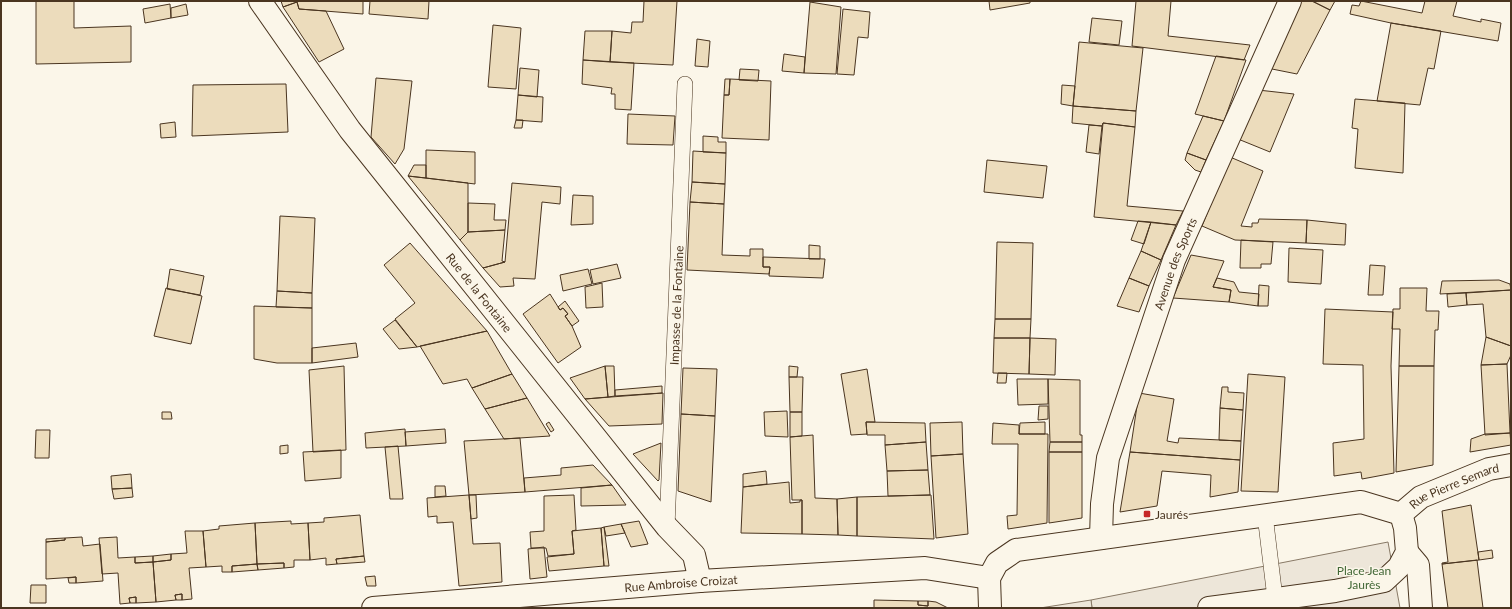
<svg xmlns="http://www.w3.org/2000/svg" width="1512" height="609" font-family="Lato,sans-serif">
<rect width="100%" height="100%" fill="#fbf6e9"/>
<!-- green -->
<path fill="#ede6d9" stroke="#887966" d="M1388 542 1400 608H1092L1091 600Z"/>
<!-- parking -->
<path fill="#ede7d9" stroke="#887966" d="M1091 600 1092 608H1040Z"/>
<!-- building -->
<path fill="#ecdcbc" stroke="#4a3520" d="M36 1H74V28L131 26V62L36 64Z
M281 1H363V14L299 9 297 2 283 7Z
M370 1H429L428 19 369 14Z
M644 1H677L673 65 610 62 612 31 631 33 632 22H643Z
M989 1H1030V3L990 10Z
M1136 1H1171L1168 36 1250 45 1244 60 1132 46Z
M1298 1H1312L1330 10 1297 74 1267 68Z
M1312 1H1335L1330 10Z
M1361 1 1422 13 1425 1H1457L1453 16 1481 22V19L1501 23 1498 41 1391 23 1350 14 1352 5 1359 6Z
M297 2 299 9 326 11 344 49 319 62 283 7Z
M810 2 841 7 836 74 804 73Z
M170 4 171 18 145 23 143 9Z
M186 4 188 15 171 18V8Z
M843 9 870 12 868 38 858 37 854 75 837 74Z
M1092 18 1122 21 1119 45 1089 42Z
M1391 23 1441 31 1434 69 1428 68 1420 105 1377 101Z
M493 25 521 28 516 89 488 87Z
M585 31H612L610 62 583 60Z
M697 39 710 41 708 67 695 66Z
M1079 42 1143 48 1136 111 1073 106Z
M784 54 805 57 804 73 782 71Z
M1216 56 1246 60 1224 121 1195 114Z
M583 60 634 63 631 110 615 109V94H611L612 88 582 84Z
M520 68 539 70 537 97 518 95Z
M740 69 759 70 758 81 739 80Z
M376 78 412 81 404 149 395 164 371 137Z
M725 79H730L729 95H724Z
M730 79 771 81 769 140 722 138 724 95H729Z
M286 84 288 132 192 136 193 85Z
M1062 85 1075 86 1073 106 1061 104Z
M1258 90 1294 94 1270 152 1238 139Z
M518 95 543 97 542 122 516 120Z
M1355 99 1405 103 1403 173 1355 168 1358 129 1352 128Z
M1073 106 1136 111 1135 127 1103 123 1102 126 1072 123Z
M628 114 675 116 673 145 627 144Z
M1203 116 1224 121 1206 160 1187 153Z
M516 120H523L522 128H514Z
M175 122 176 137 161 138 160 124Z
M1103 123 1135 127 1127 206 1183 211 1176 225 1094 217Z
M1089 125 1102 126 1099 154 1086 152Z
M703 136 718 137V142H726V153L703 152Z
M426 150 475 152V184L426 178Z
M693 151 726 153 725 184 692 182Z
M1187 153 1206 160 1201 172 1195 170 1185 160Z
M1230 157 1263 171 1241 226 1252 227V223H1258L1259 219 1307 220 1306 243 1235 240 1202 226Z
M987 160 1047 166 1043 198 984 192Z
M414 165H426V178L408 176Z
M408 176 468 183V232L460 240Z
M692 182 725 184 724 204 690 202Z
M512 183 561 187 560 204 542 202 535 279 513 278 514 286 500 287 483 268 505 262Z
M573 195 593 196V224L571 225Z
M690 202 724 204 722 255 750 256V249H763V267H770L769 274 687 270Z
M468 203 495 204 494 220H506L505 230 468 232Z
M280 216 315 218 312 293 277 291Z
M1307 220 1346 224 1345 245 1306 243Z
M1138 221 1151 222 1144 244 1131 240Z
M1151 222 1176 225 1161 260 1141 251Z
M505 230 502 261 505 262 483 268 460 240 468 232Z
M1241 240 1273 242 1271 264H1261V268H1240Z
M997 242 1033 243 1031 319H995Z
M410 243 487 331 417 347 395 319 415 303 384 265Z
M809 245 820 246V259H809Z
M1289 248 1323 250 1321 284 1288 282Z
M1141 251 1161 260 1149 286 1129 278Z
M1191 255 1224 261 1213 287 1231 290 1229 302 1173 298Z
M763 257 825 259 823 278 769 276 770 267H763Z
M617 264 621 278 593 284 590 270Z
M1370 265 1385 266 1383 295H1368Z
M170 269 204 276 200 295 167 289Z
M588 269 592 284 563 291 560 275Z
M1129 278 1149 286 1139 312 1117 306Z
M1217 278 1234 282 1239 292 1259 294 1258 306 1229 302 1231 290 1213 287Z
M1499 280 1510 284 1511 290 1440 294 1442 281Z
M602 283 603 307 586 308 585 287Z
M1259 285 1269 286 1268 306H1258Z
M166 288 202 296 191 344 154 336Z
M1400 288H1427L1426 311H1439L1438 330H1435L1434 366H1399L1400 329H1392L1393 309H1400Z
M1511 290V346L1486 337 1483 304 1467 305 1466 293Z
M277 291 312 293V308L276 307Z
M1466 293 1467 305 1448 307 1447 294Z
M550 294 560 310 563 308 568 314 565 316 572 326 581 347 558 363 523 314Z
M565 301 579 321 572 326 565 316 568 314 563 308 560 310 558 307Z
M254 306 312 308V363H277L254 359Z
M1325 309 1393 312 1391 366 1394 473 1362 479 1361 472 1334 476 1333 443 1364 439 1363 365 1323 364Z
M995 319H1031L1030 338H994Z
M395 320 417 347 399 349 383 329Z
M487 331 512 374 472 388 467 379 443 384 420 346Z
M1486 337 1511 346V355L1507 364 1481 365Z
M994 338H1030L1029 374 993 373Z
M1030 338 1056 339 1055 375 1029 374Z
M356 343 358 357 312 363V348Z
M1507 364 1510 433 1485 435 1481 365Z
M344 366 346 450 313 452 309 370Z
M605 366H614L615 396 608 397Z
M605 366 608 397 585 399 570 378Z
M789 366 798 367 797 377H789Z
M1399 366H1434L1433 465 1396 472Z
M683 368 717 369 715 416 681 414Z
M867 369 875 422H866L867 434 851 435 841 374Z
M998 373H1007L1006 383H997Z
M512 374 527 398 485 409 472 388Z
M1248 374 1285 377 1278 492 1241 491Z
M789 377H803L802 412H790Z
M1017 379H1048V404L1018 405Z
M1048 379 1080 380V435H1082V442H1050Z
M662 386V393L615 396V390Z
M1222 387H1228V392L1244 393 1243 410 1220 408Z
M663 393 662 424 609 426 585 399Z
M1139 393 1174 399 1167 441 1178 443 1179 438 1241 441 1240 460 1130 452Z
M527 398 550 436 504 439 485 409Z
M1039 406H1048V419L1038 420Z
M1220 408 1243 410 1241 441 1219 440Z
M787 411 788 437 765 436 764 412Z
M162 412H171L172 419H162Z
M790 412H802V436L790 437Z
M681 414 715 416 711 502 678 491Z
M549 422 554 430 551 432 546 424Z
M866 422 925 423 926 442 885 445V435H867Z
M962 422 963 454 931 456 930 423Z
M1045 422V434H1019L1020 423Z
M993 423 1019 425V434H1048L1047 523 1008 529 1007 516 1017 515 1018 444H992Z
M405 429 406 446 366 448 365 433Z
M445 429 446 443 406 446 405 432Z
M36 430H50L49 458H35Z
M1510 433 1511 445 1470 452 1471 439 1485 434Z
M813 435 815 498 837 499 838 535 802 534V500H792L790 437Z
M520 438 525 492 469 495 464 441Z
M926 442 928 470 887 471 885 445Z
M1050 442H1082V452H1049Z
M661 443 659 480 658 481 633 454Z
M288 445V453L280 454V446Z
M398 446 403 499H390L385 447Z
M341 450V478L305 481 303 452Z
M1049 452H1082V518L1049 523Z
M1130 452 1240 460 1238 492 1210 497 1211 475 1162 471 1157 506 1120 512Z
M963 454 968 534 936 538 931 456Z
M593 465 612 485 525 492 524 478 561 475V468Z
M928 470 930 495 888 496 887 471Z
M766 471 767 484 743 487V474Z
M131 474 132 488 112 489 111 476Z
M789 482 790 503 800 502V500H802V534L741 533 743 487Z
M612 485 626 505 581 506V488Z
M435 486H445L446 496 435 497Z
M132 488 133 497 114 499 112 489Z
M469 495 473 544 500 543 502 582 459 586 453 522 437 523V516L428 517 427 498Z
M469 495H476L477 518 471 519Z
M574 495 576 530 572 531 574 554 548 556 546 548H531L530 532 544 531V496Z
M930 495H931L934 539 857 536V497Z
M857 497V536L838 535 837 499Z
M1471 505 1479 560 1442 564V563L1448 562 1442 511Z
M360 515 364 556 336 559 337 564 326 565V558L310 560 308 523 324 522V518Z
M291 521V524L308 523 310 560H294V567L284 568V563L257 564 255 523Z
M639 521 648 544 631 547 621 524Z
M255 523 257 564 232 566V572H222V566L206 567 203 531 219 529V526Z
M621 524 625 533 606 536 604 527Z
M604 527 609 566H604L601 528Z
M601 528 604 566 549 571 547 557 574 554 572 531Z
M185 531H203L206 567 189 568 192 599 182 600V594L175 595 176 600 156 602 153 562 171 560V554L187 553Z
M82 537 83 546 100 544 103 581 76 583V577L46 579V542L65 540V538Z
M117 537 118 558 135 557V563L153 562 156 602 136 603V597L129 598 130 603 120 604 118 573 102 574 99 538Z
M65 538V540L46 542V539Z
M544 547 547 577 530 579 528 549Z
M1492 550 1493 558 1479 560 1478 552Z
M171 554V560L153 562V556Z
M153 556V562L135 563V557Z
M364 556 365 562 337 564 336 559Z
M1477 560 1483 608H1448L1442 564Z
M284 563V568L258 570 257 564Z
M257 564 258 570 232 572V566Z
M375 576 376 586H367L365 577Z
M76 577V583H69L68 578Z
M31 585H46V603H30Z
M182 594V600H176L175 595Z
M136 597V603H130L129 598Z
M874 600 918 601V605L928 606V601L936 602 948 608H874Z
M918 601H928V606L918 605Z"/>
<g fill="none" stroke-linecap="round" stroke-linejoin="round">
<!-- service casing -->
<g stroke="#4a3520" stroke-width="16">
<g id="service">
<path d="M1265 515 1275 598"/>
<path id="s1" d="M667 527 685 84"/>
</g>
</g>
<!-- minor casing -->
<g stroke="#4a3520" stroke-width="24">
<g id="minor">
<path id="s2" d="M1101 538 1102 504 1108 458 1174 260 1290 1"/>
<path d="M1407 552 1418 565 1421 608"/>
</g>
</g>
<!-- tertiary casing -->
<g stroke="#4a3520" stroke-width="24">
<g id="tertiary">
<path id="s3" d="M260 1 350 130 667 527 694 555 700 581"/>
<path id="s4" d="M373 608 700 581 925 568 989 578"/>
</g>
</g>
<!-- secondary casing -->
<g stroke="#4a3520" stroke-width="24">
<g id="secondary">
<path id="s5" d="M1401 514 1421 497 1489 469 1511 465"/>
<path d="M990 608 989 578 997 563 1016 550 1361 502 1401 514"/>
<path d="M1209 608 1335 591 1384 581 1399 567 1407 552 1405 528 1401 514"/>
</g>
</g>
<!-- service -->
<use href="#service" stroke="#fbf6e9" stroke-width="15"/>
<!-- minor -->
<use href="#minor" stroke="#fbf6e9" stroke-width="22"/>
<!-- tertiary -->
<use href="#tertiary" stroke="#fbf6e9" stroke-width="22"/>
<!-- secondary -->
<use href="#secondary" stroke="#fbf6e9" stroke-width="22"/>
</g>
<!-- markers -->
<rect fill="#c62828" stroke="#fbf6e9" stroke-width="1.5" x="1143" y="510" width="8" height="8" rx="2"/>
<g text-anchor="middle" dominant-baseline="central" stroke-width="3" stroke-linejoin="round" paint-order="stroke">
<!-- street labels -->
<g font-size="12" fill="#4a3520" stroke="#fbf6e9">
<text stroke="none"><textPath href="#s2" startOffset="286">Avenue des Sports</textPath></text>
<text stroke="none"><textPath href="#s3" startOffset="365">Rue de la Fontaine</textPath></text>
<text stroke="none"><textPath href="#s1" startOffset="222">Impasse de la Fontaine</textPath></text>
<text stroke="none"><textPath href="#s5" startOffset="61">Rue Pierre Semard</textPath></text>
<text stroke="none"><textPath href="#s4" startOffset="309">Rue Ambroise Croizat</textPath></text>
</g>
<!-- poi labels -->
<g font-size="12" fill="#4a3520" stroke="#fbf6e9" text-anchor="start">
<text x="1155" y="514">Jaurés</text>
</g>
<!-- park labels -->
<g font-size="12" fill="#436837" stroke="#fbf6e9">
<text x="1364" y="570">Place Jean<tspan x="1364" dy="14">Jaurès</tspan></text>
</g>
</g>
<!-- border -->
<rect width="1512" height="609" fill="none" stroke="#4a3520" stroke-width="4"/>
</svg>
